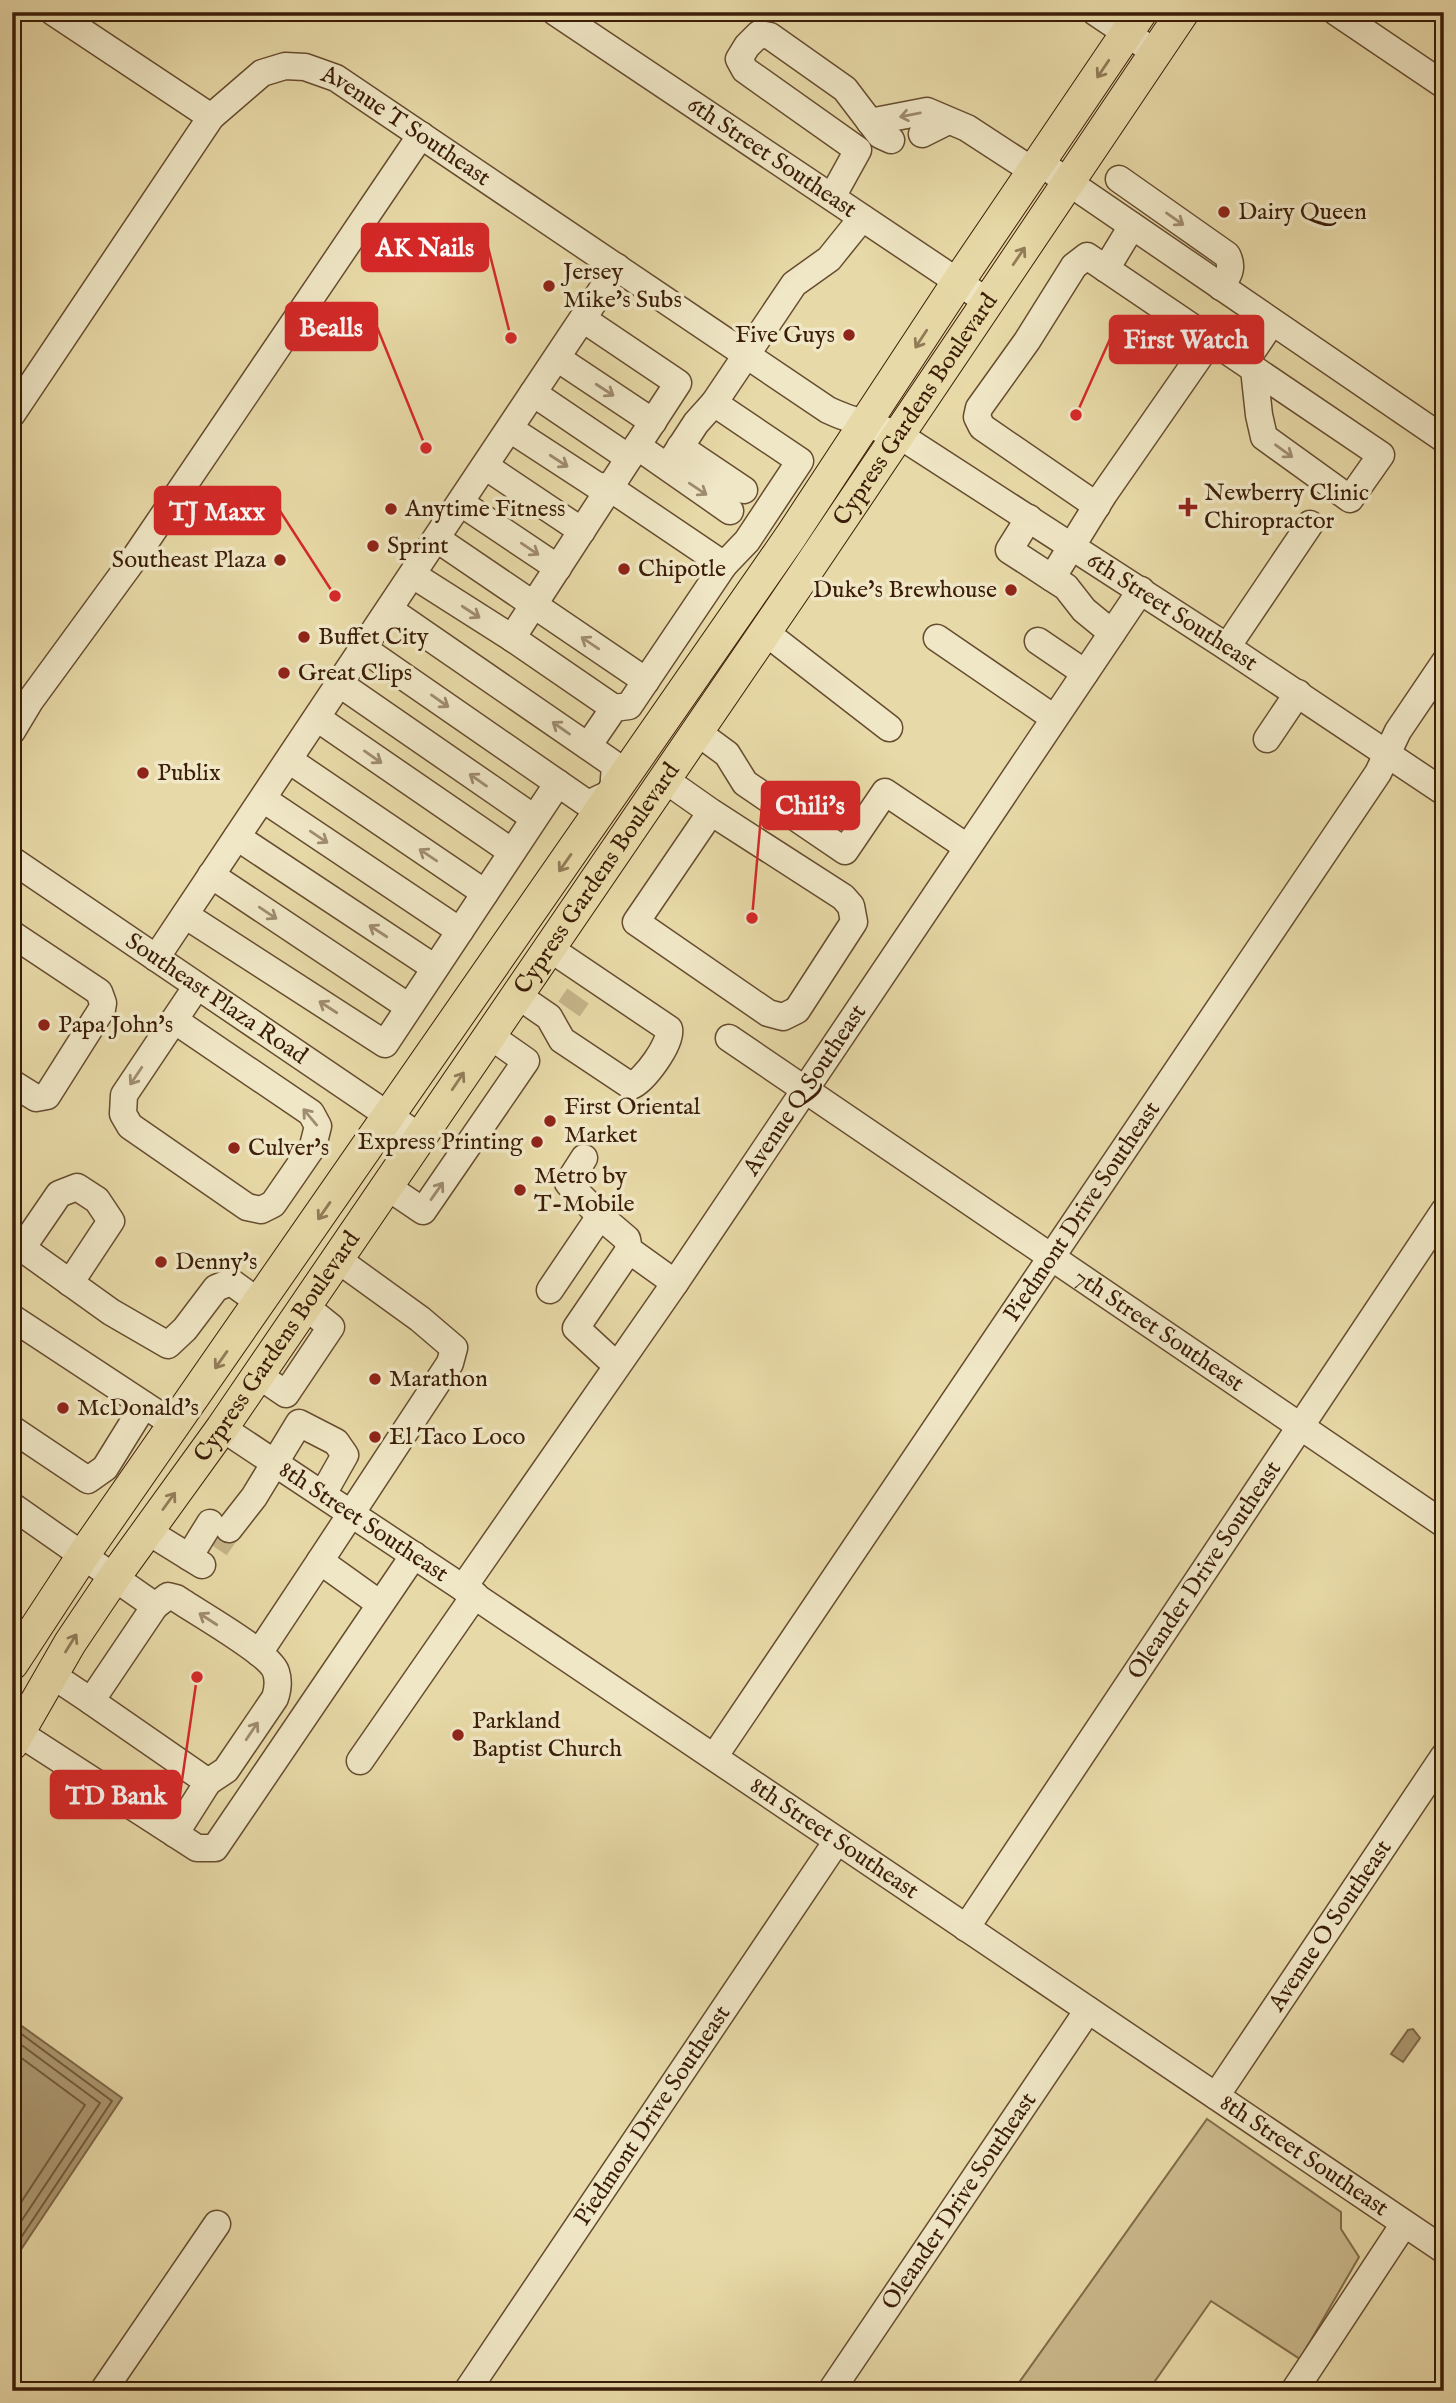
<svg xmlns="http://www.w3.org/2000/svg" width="1456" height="2403" font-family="'IM FELL English',serif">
<rect width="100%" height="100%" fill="#e8daa8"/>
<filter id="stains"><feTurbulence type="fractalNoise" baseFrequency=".00286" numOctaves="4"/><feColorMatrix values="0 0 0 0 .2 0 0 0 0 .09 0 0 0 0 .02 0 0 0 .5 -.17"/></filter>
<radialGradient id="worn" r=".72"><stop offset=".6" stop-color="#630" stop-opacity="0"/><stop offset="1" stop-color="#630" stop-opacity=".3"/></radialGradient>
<!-- green -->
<path fill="#cbba8d" stroke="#836c4a" stroke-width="2" d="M1207 2119 1341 2212V2229L1359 2257 1300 2359 1211 2301 1148 2391H1013Z"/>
<!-- water -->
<path fill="#ad9a72" stroke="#7f6848" stroke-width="2" d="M12 2019 122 2098 12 2263Z
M1413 2029 1420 2038 1403 2062 1391 2054 1408 2030Z"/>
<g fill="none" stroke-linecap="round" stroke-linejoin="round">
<!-- shore -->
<path stroke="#745c3d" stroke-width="2" d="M12 2027 112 2101 12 2251
M12 2038 100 2103 12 2235
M12 2051 85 2105 12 2216"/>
<!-- minor-tunnel -->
<path stroke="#c5b488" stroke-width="26" stroke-dasharray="26 13" stroke-linecap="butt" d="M569 1009 578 996
M216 1548 229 1529"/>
<!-- minor casing -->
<g stroke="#664c30" stroke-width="29">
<g id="minor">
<path d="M53 12 211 117"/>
<path id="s1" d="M555 12 988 302"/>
<path d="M1095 12 1156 53"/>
<path d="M1336 12 1444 85"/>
<path d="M870 122 927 111 967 128 1033 171"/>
<path d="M922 134 948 121"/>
<path d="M1039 162 1444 439"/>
<path d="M1119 179 1227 255C1234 268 1228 276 1221 287"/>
<path d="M832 197 858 150 745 70 739 59 747 46 759 34 770 36 845 89 880 135 891 140"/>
<path d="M1106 269 1132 226"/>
<path d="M557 358 653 422"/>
<path d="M1245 362 1272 322"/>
<path d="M533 393 629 458"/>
<path id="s2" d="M12 414 211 117 262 73 285 66 305 67 336 78 828 410C851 421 875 426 899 435L1227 647 1444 792"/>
<path d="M510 429 596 485 610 488 724 565 629 706 614 708 588 746"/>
<path d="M637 446 730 511"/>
<path d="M680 447 744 490"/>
<path d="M485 466 582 531"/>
<path d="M668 466 696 423 714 403"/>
<path d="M461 503 558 568"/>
<path d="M1097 506 982 427 977 417 979 408 1027 341 1074 266 1087 256 1381 455 1350 499 1264 437 1259 415 1254 369"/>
<path d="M1029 518 1009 550 1052 578 1104 494 1211 340"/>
<path d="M437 539 646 681"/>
<path d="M724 565 747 541 800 461 714 403 794 284 829 259 862 218"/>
<path d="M413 575 512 638 614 708"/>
<path d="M1052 578 1066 587 1084 610 1112 633"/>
<path d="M765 632 889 728"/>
<path d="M512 638 678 383 583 319"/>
<path d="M937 638 1054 718"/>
<path d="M1038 641 1085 673"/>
<path d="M1227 647 1310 524"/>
<path d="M364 649 588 804 613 792 615 765 390 610"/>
<path d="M340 684 534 818"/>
<path d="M317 718 512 852"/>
<path d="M12 731 30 701 136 556 421 135"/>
<path d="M697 732 727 754 745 783 845 851 885 792 967 847"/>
<path d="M1267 739 1298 693"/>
<path d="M289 760 485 893"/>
<path d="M664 779 711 812 843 897 851 906 854 922 797 1010 783 1017 768 1013 636 922 711 812"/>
<path d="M263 799 460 931"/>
<path d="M237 837 435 968"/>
<path id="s3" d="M12 860 420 1137"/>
<path d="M211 875 409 1007"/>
<path d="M185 915 385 1044 558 783"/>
<path d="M12 934 99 992 103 1003 102 1009 47 1096 36 1098 12 1083"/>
<path d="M156 958 617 267"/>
<path d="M517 995 549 1017 562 1040 631 1086C644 1081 672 1043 669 1029L549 948"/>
<path d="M174 1020 311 1113 318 1126 313 1146 273 1204 261 1210 247 1207 130 1126 123 1114 124 1095 197 986"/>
<path id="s4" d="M729 1038 1444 1524"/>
<path d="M584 1158 568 1183 600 1216 627 1239 629 1250 675 1283"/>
<path d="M386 1186 423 1211 526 1061 489 1035"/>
<path d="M12 1241 111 1312 168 1345 185 1329 216 1288 231 1282 260 1303"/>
<path d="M22 1248 59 1194 77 1187 97 1200 111 1221 70 1283"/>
<path d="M337 1259 420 1319 454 1348 450 1363 320 1561 380 1604"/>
<path d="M550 1290 600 1216"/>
<path d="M12 1321 14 1319 175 1425"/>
<path d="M616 1365 576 1328 629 1250"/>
<path d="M258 1375 286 1394 331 1327 305 1306"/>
<path id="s5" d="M222 1428 463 1588 1444 2250"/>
<path d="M12 1429 88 1480 105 1468 144 1405"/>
<path d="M12 1506 155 1606 91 1701 52 1675"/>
<path d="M229 1529 254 1497 299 1423 336 1442 345 1455 323 1494"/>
<path d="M147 1531 202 1565"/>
<path d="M189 1557 210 1523"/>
<path id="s6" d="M463 1588 675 1283 1141 590"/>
<path d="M155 1606 168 1596 176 1598C196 1612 270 1653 276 1672 279 1681 278 1689 275 1698L226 1770 208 1782"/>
<path d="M259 1653 320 1561"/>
<path d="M91 1701 208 1782 175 1834"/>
<path d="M19 1733 197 1848H215L414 1555"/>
<path id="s7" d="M714 1757 1378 773 1398 731 1444 663"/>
<path d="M360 1761 475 1595"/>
<path id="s8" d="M966 1928 1444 1211"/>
<path id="s9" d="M1216 2096 1444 1756"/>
<path d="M103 2391 217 2224"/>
<path id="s10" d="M467 2391 837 1841"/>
<path id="s11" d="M831 2391 1088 2010"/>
<path d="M1294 2391 1404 2224"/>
</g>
</g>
<!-- major casing -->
<g stroke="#3b1d08" stroke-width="34">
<g id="major">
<path d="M12 1664 84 1554 791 536 958 282 1141 12"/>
<path id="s12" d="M12 1744 70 1643 115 1576 222 1428 804 575 1183 12"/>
</g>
</g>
<!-- minor -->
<use href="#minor" stroke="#f0e7c6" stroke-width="26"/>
<!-- major -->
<use href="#major" stroke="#e8daa8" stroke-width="32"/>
</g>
<!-- one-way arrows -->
<defs><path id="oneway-shaft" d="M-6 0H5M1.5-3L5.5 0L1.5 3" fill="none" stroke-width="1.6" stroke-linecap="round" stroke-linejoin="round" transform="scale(1.75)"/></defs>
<g stroke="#927c58">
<use href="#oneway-shaft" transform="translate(1103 69) rotate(124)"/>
<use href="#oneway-shaft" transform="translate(1019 256) rotate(-56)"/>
<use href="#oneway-shaft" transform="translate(921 339) rotate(123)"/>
<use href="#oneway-shaft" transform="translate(565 863) rotate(125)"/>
<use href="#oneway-shaft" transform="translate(458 1081) rotate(-56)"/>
<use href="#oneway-shaft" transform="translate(324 1211) rotate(125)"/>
<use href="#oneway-shaft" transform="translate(221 1360) rotate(125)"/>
<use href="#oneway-shaft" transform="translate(169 1501) rotate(-54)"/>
<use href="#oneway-shaft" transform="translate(71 1643) rotate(-58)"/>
</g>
<g stroke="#9f8c70">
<use href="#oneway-shaft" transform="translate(910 115) rotate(169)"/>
<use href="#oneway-shaft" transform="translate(1175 219) rotate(35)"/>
<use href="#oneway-shaft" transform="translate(605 390) rotate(33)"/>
<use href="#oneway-shaft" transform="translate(1284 451) rotate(36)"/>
<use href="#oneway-shaft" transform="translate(559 461) rotate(33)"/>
<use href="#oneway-shaft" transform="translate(698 489) rotate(34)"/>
<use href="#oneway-shaft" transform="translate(530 549) rotate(34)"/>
<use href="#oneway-shaft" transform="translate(471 612) rotate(33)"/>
<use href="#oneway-shaft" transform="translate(590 643) rotate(-146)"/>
<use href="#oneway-shaft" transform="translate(440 701) rotate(35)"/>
<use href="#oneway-shaft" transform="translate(561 728) rotate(-145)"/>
<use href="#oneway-shaft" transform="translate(373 757) rotate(35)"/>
<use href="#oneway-shaft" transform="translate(478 780) rotate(-145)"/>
<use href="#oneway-shaft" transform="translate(319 837) rotate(34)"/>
<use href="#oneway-shaft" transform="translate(428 855) rotate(-146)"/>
<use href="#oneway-shaft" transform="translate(268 913) rotate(34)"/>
<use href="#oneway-shaft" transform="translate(378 931) rotate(-147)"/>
<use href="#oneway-shaft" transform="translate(328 1007) rotate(-147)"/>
<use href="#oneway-shaft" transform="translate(136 1076) rotate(124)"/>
<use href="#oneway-shaft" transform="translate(310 1117) rotate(-130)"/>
<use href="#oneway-shaft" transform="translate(437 1191) rotate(-55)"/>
<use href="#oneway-shaft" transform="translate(208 1619) rotate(-147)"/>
<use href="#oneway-shaft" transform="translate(252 1731) rotate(-56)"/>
</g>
<!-- markers -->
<g fill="#8f2418" stroke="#f0e7c6" stroke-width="2.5">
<circle cx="1224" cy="212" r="7"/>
<circle cx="549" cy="286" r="7"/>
<circle cx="849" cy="335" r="7"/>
<path d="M1184.5 496.5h7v7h7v7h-7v7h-7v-7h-7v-7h7z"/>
<circle cx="391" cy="509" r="7"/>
<circle cx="373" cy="546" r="7"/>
<circle cx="280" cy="560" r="7"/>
<circle cx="624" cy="569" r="7"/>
<circle cx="1011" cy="590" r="7"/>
<circle cx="304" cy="637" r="7"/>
<circle cx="284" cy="673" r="7"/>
<circle cx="143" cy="773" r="7"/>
<circle cx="44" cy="1025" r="7"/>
<circle cx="550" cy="1121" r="7"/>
<circle cx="537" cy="1142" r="7"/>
<circle cx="234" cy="1148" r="7"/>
<circle cx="520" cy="1190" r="7"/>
<circle cx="161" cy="1262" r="7"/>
<circle cx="375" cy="1379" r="7"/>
<circle cx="63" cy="1408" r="7"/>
<circle cx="375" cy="1437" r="7"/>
<circle cx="458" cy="1735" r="7"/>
</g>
<g text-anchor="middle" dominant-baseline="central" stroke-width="7" stroke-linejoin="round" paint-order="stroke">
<!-- street labels -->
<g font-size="24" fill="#3b1d08" stroke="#f0e7c6">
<text stroke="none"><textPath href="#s2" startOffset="586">Avenue T Southeast</textPath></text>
<text stroke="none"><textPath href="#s1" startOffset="261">6th Street Southeast</textPath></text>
<text stroke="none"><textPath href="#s12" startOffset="1612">Cypress Gardens Boulevard</textPath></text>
<text stroke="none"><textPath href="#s2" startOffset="1496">6th Street Southeast</textPath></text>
<text stroke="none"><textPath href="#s12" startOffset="1045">Cypress Gardens Boulevard</textPath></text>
<text stroke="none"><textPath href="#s3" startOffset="247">Southeast Plaza Road</textPath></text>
<text stroke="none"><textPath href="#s6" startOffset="604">Avenue Q Southeast</textPath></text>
<text stroke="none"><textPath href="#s7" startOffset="658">Piedmont Drive Southeast</textPath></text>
<text stroke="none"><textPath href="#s4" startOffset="520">7th Street Southeast</textPath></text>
<text stroke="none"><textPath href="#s12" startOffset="478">Cypress Gardens Boulevard</textPath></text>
<text stroke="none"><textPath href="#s5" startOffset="170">8th Street Southeast</textPath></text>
<text stroke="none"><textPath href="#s8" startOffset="430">Oleander Drive Southeast</textPath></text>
<text stroke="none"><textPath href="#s5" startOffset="737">8th Street Southeast</textPath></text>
<text stroke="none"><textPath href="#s9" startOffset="205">Avenue O Southeast</textPath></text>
<text stroke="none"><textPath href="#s10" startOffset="332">Piedmont Drive Southeast</textPath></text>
<text stroke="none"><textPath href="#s5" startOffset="1304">8th Street Southeast</textPath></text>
<text stroke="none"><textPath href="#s11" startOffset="229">Oleander Drive Southeast</textPath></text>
</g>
<!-- poi labels -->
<g font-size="24" fill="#3b1d08" stroke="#f0e7c6" text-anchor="start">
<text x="1238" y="212">Dairy Queen</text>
<text x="563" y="272">Jersey<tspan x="563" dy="28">Mike's Subs</tspan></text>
<text x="835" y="335" text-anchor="end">Five Guys</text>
<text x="1204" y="493">Newberry Clinic<tspan x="1204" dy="28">Chiropractor</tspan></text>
<text x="405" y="509">Anytime Fitness</text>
<text x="387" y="546">Sprint</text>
<text x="266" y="560" text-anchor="end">Southeast Plaza</text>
<text x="638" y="569">Chipotle</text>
<text x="997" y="590" text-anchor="end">Duke's Brewhouse</text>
<text x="318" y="637">Buffet City</text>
<text x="298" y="673">Great Clips</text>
<text x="157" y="773">Publix</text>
<text x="58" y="1025">Papa John's</text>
<text x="564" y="1107">First Oriental<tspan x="564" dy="28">Market</tspan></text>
<text x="523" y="1142" text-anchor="end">Express Printing</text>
<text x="248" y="1148">Culver's</text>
<text x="534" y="1176">Metro by<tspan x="534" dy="28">T-Mobile</tspan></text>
<text x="175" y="1262">Denny's</text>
<text x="389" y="1379">Marathon</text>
<text x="77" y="1408">McDonald's</text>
<text x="389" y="1437">El Taco Loco</text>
<text x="472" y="1721">Parkland<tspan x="472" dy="28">Baptist Church</tspan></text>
</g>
</g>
<!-- callouts -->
<path fill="none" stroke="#d62828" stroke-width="2.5" d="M511 338L488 247M426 448L377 327M1076 415L1110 339M335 596L280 511M752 918L762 805M197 1677L180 1794"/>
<g fill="#d62828" stroke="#f0e7c6" stroke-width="2.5">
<circle cx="511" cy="338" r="7"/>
<circle cx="426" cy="448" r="7"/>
<circle cx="1076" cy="415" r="7"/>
<circle cx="335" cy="596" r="7"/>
<circle cx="752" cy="918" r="7"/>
<circle cx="197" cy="1677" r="7"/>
</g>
<g fill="#d62828" stroke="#d62828" stroke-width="2.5">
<rect x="362" y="224" width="126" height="47" rx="7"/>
<rect x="286" y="303" width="91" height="47" rx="7"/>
<rect x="1110" y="316" width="153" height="47" rx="7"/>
<rect x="155" y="487" width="125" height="47" rx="7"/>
<rect x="762" y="782" width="97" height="47" rx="7"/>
<rect x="51" y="1771" width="129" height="47" rx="7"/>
</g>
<g font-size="26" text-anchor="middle" font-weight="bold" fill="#fff">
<text x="425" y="256">AK Nails</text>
<text x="331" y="336">Bealls</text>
<text x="1186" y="348">First Watch</text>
<text x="217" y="520">TJ Maxx</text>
<text x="810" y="814">Chili's</text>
<text x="116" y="1804">TD Bank</text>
</g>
<!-- margin -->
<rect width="1456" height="2403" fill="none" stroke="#e8daa8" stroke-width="42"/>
<rect x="14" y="14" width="1428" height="2375" fill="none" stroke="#3b1d08" stroke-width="3.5"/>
<rect x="21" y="21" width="1414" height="2361" fill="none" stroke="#3b1d08" stroke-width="2"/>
<rect width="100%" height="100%" filter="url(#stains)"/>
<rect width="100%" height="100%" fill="url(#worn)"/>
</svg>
